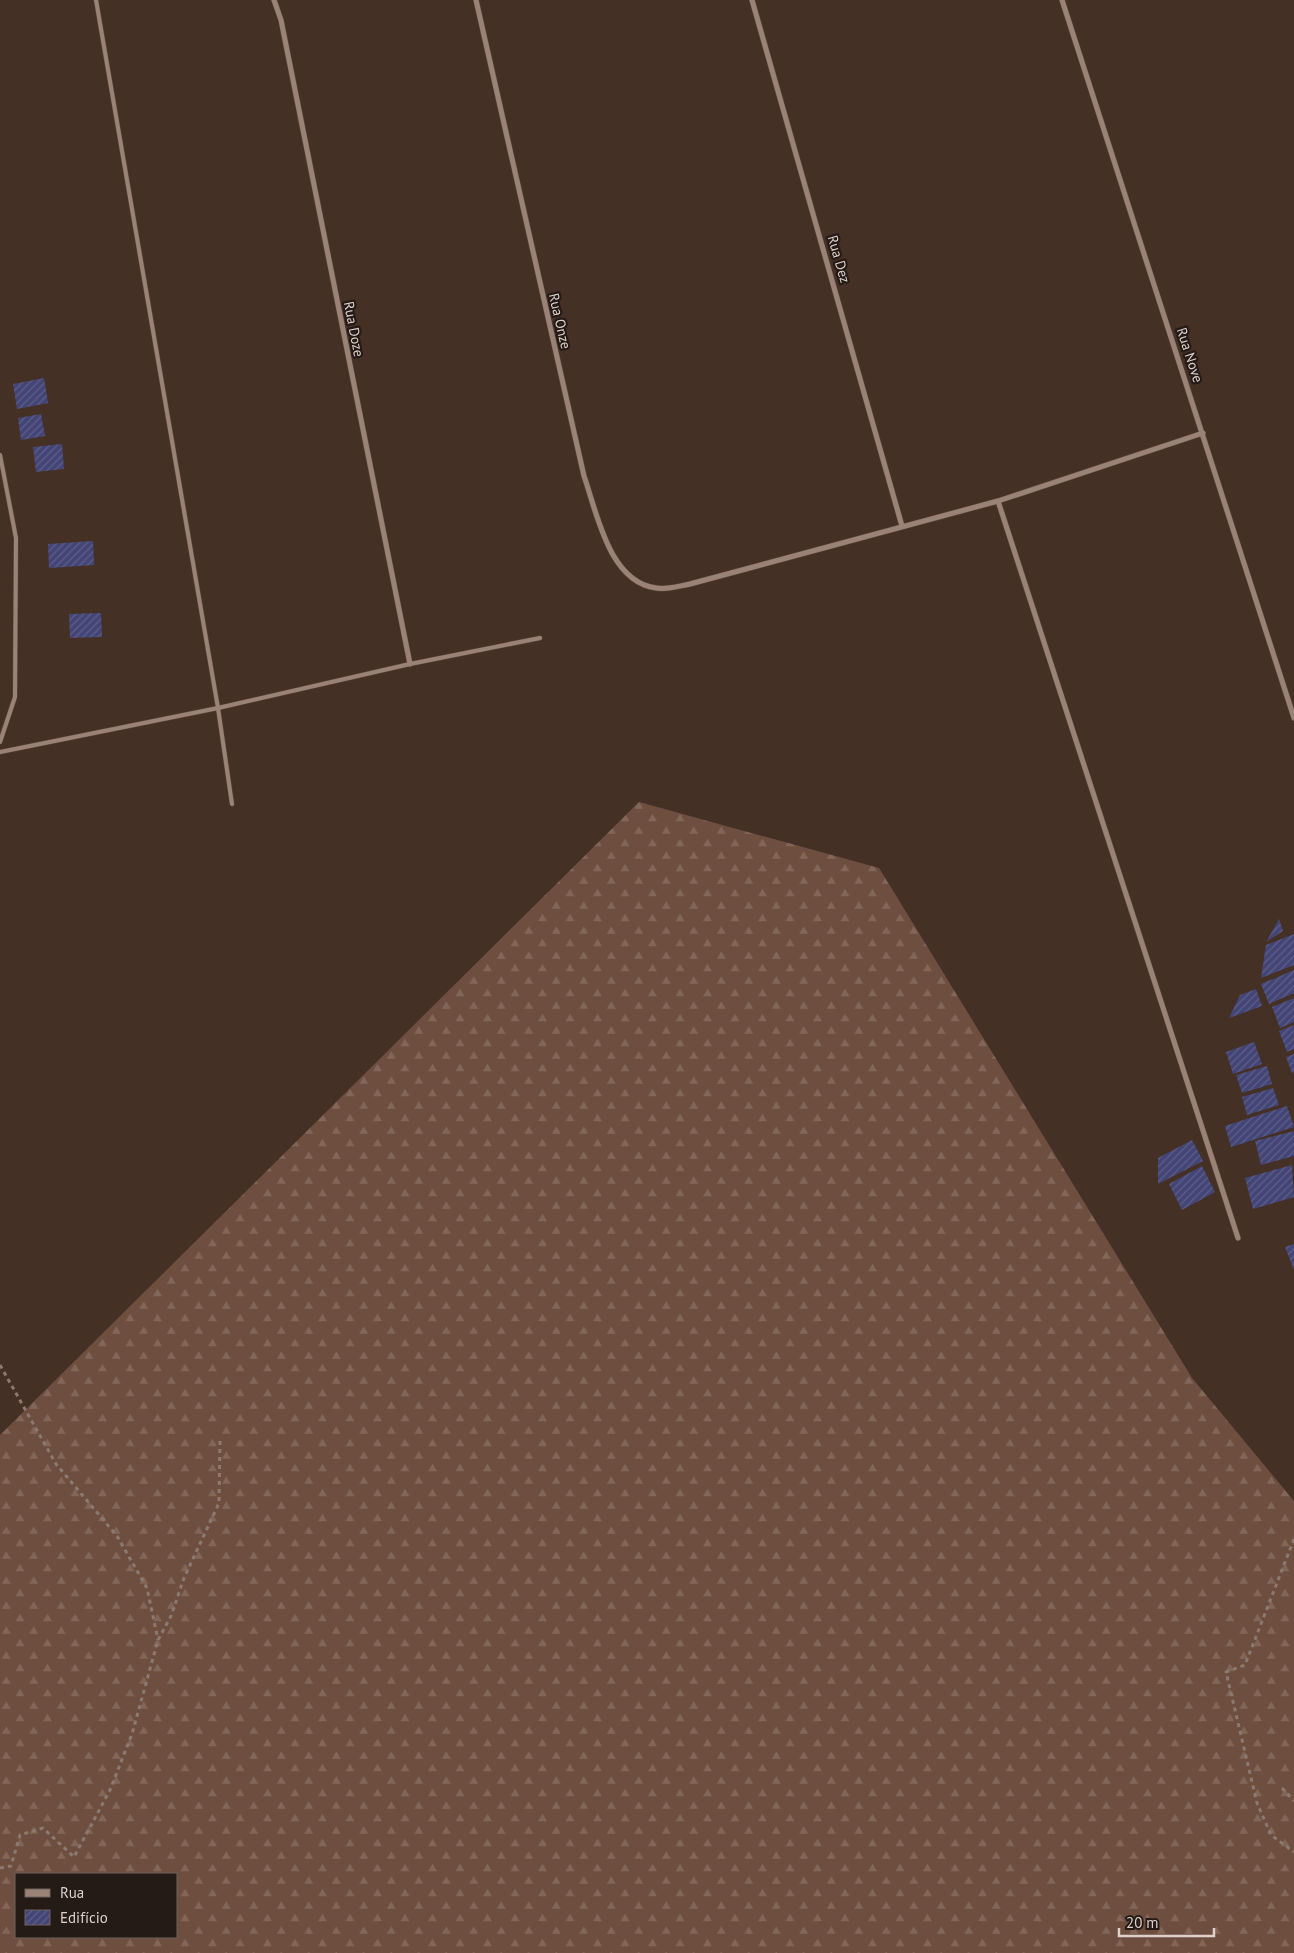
<svg xmlns="http://www.w3.org/2000/svg" width="1294" height="1953" font-family="'PT Sans',sans-serif">
<defs>
<pattern id="forest-firs" width="22" height="20" patternUnits="userSpaceOnUse" patternTransform="scale(1.25)"><rect width="22" height="20" fill="#6e4f3f"/><path d="M5 1l3.5 6h-7zM16 11l3.5 6h-7z" fill="#826759"/></pattern>
<pattern id="building-hatch" width="6" height="6" patternUnits="userSpaceOnUse" patternTransform="scale(1.25)"><rect width="6" height="6" fill="#434576"/><path d="M-1 1l2-2M0 6l6-6M5 7l2-2" fill="none" stroke="#5e5f88"/></pattern>
</defs>
<rect width="100%" height="100%" fill="#453026"/>
<!-- forest -->
<path fill="url(#forest-firs)" fill-rule="evenodd" d="M639 802 879 868 1192 1378 1294 1501V1953H0V1435ZM176 1874V1937H16V1874Z"/>
<!-- building -->
<path fill="url(#building-hatch)" d="M44 378 48 403 17 409 13 384Z
M41 414 45 436 21 440 18 418Z
M62 444 64 469 36 472 33 447Z
M93 541 94 565 49 568 48 544Z
M101 613 102 637 70 638 69 614Z
M1279 919 1283 931 1266 942Z
M1294 934V965L1261 978 1266 945Z
M1294 970V993L1269 1004 1261 984Z
M1256 989 1262 1006 1229 1018 1240 995Z
M1294 998V1022L1280 1028 1272 1007Z
M1294 1025V1049L1287 1052 1279 1031Z
M1254 1042 1262 1064 1233 1074 1226 1052Z
M1294 1054V1072L1292 1073 1286 1057Z
M1267 1066 1272 1084 1242 1093 1236 1075Z
M1273 1088 1279 1105 1247 1115 1242 1097Z
M1287 1106 1294 1127 1231 1147 1225 1126Z
M1294 1131V1156L1261 1165 1255 1141Z
M1192 1140 1203 1161 1158 1184V1158Z
M1292 1165 1294 1197 1253 1209 1245 1178Z
M1202 1166 1215 1192 1182 1210 1169 1184Z
M1294 1244V1270L1285 1247Z"/>
<g fill="none" stroke-linecap="round" stroke-linejoin="round">
<!-- lane casing -->
<g stroke="#5d4c43" stroke-width="5">
<path id="lane" d="M96 0 218 708 232 804
M0 455 16 538 15 697 0 742
M0 752 218 708 410 664 540 638"/>
</g>
<!-- street casing -->
<g stroke="#5d4c43" stroke-width="6">
<path id="street" d="M274 0 281 20 410 664
M476 0 584 476C597 513 609 582 656 588 667 590 679 586 690 584L998 501 1203 433
M752 0 902 526
M1062 0 1294 718
M998 501 1238 1238"/>
</g>
<!-- path -->
<path stroke="#8b7a71" stroke-width="3" stroke-dasharray="4 4" stroke-linecap="butt" d="M0 1365 56 1464 117 1536 147 1588 158 1640
M1294 1539 1245 1665 1226 1672 1257 1803 1271 1835 1294 1852
M1282 1788 1294 1801
M0 1868 11 1866 20 1835 43 1828 74 1857 110 1790 132 1734 158 1640 171 1616 184 1578 219 1503 220 1439"/>
<!-- lane -->
<use href="#lane" stroke="#9b8276" stroke-width="4"/>
<!-- street -->
<use href="#street" stroke="#9b8276" stroke-width="5"/>
</g>
<g text-anchor="middle" dominant-baseline="central" stroke-width="4.5" stroke-linejoin="round" paint-order="stroke">
<!-- street labels -->
<g font-size="14" fill="#ded0ca" stroke="#241b16">
<text transform="translate(839 259) rotate(74)">Rua Dez</text>
<text transform="translate(560 321) rotate(77)">Rua Onze</text>
<text transform="translate(354 329) rotate(79)">Rua Doze</text>
<text transform="translate(1190 355) rotate(72)">Rua Nove</text>
</g>
</g>
<!-- legend -->
<rect x="15" y="1873" width="162" height="65" fill="#241b16" stroke="#6e635e"/>
<rect x="25" y="1889" width="25" height="8" fill="#9b8276" stroke="#6e635e"/>
<text x="60" y="1898" font-size="15" fill="#ded0ca">Rua</text>
<rect x="25" y="1910" width="25" height="15" fill="url(#building-hatch)" stroke="#6e635e"/>
<text x="60" y="1923" font-size="15" fill="#ded0ca">Edifício</text>
<!-- scale -->
<path d="M1119 1928v8h95v-8" fill="none" stroke="#ded0ca" stroke-width="2.5"/>
<text x="1126" y="1928" font-size="15" fill="#ded0ca" stroke="#241b16" stroke-width="4" paint-order="stroke">20 m</text>
</svg>
